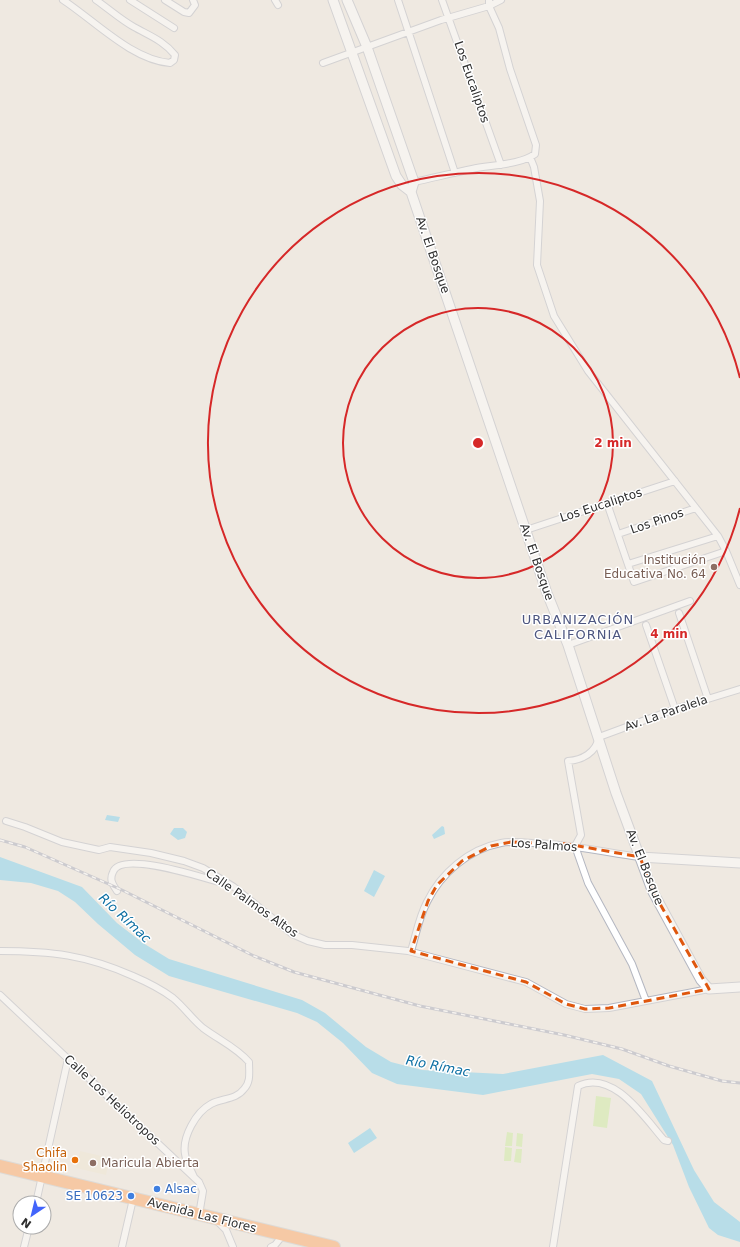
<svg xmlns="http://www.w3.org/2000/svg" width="740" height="1247" font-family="'DejaVu Sans',sans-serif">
<rect width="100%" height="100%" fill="#efe9e1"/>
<!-- education -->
<path fill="#f0e6d1" d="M80 1151 110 1158 106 1175 76 1168Z"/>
<!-- pitch -->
<path fill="#c9ec9a" d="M596 1096 611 1098 607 1128 593 1126Z
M507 1132 513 1133 512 1146H505Z
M517 1133 523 1134 522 1147 516 1146Z
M505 1147 512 1148 511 1161H504Z
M516 1149H522L521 1163 514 1162Z"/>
<!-- water -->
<path fill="#75cff0" d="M107 815 120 817 118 822 105 820Z
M442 826 444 827 445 834 434 839 432 835Z
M174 828H183L187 832 185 838 178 840 170 834Z
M0 857 82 887 117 923 143 943 169 959 302 1000 325 1013 366 1047 391 1062 422 1070 503 1074 603 1055 652 1081 694 1170 714 1202 740 1222V1242L718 1235 709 1228 689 1187 673 1145 641 1094 619 1079 592 1074 483 1095 397 1084 372 1073 343 1043 317 1022 297 1013 169 976 135 955 98 924 75 902 58 891 31 883 0 880Z
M374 870 385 876 374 897 364 891Z
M370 1128 377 1138 354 1153 348 1143Z"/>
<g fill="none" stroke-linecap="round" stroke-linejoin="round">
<!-- street casing -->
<g stroke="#b4b7c1" stroke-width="8">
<path id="street" d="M63 0C95 21 132 60 170 63L174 60 175 55C164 41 150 36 134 27 121 20 109 9 96 0
M130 0 174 28
M165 0 184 12 189 13 195 5 193 0
M275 0 278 5
M398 0 455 173
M442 0 501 165
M323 63 441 20 489 6V0
M530 157 534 167 540 201 537 265 554 316 588 371 718 536 726 551 740 585
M414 182C433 178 452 173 472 169 490 165 520 165 535 154L536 145 510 69 499 28 489 6 501 0
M607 503 634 582 726 551
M526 530 675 481
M618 534 696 508
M628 564 718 536
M679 613 708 699
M646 625 675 709
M568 645 690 601
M6 821 25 827 62 842 99 850 110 847 151 853 184 861 203 868 234 887 292 934 308 941 325 945H352L408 951 526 982 566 1004 585 1009 609 1008 709 989
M117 891C113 885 109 880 113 872 121 849 210 880 229 885
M0 951C51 951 86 955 133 976 147 982 161 989 173 998 184 1007 192 1019 203 1028 219 1040 236 1047 249 1062 249 1072 251 1082 244 1089 236 1100 222 1098 211 1104 196 1112 182 1137 185 1154 186 1162 191 1170 194 1177
M411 951C416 935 419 917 427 902 441 873 469 849 501 843 511 841 522 842 532 843 568 844 604 852 640 857
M0 995 199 1182 203 1191 199 1215
M646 1001 632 964 588 883 575 846 581 835 568 761C582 760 596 753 599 737L675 709 740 689
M36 1203 68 1059
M216 1220 226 1230 233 1247
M24 1247 29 1227
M122 1247 133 1199
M271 1247 275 1245 283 1235
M553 1247 578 1086C613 1069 644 1117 664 1140L668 1141"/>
</g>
<!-- secondary casing -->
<g stroke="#b4b7c1" stroke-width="11">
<path id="secondary" d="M333 0 396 176 402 185 411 192
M347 0 367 47 414 182 411 192 547 593 568 645 616 793 652 890 701 980 709 989 740 987
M640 857 740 863"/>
</g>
<!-- highway casing -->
<g stroke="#c9c9c9" stroke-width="14">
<path id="highway" d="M0 1166 334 1247"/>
</g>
<!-- street -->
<use href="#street" stroke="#fff" stroke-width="6"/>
<!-- secondary -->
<use href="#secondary" stroke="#fff" stroke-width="9"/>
<!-- highway -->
<use href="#highway" stroke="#ffa35c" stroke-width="12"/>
<!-- rail casing -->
<g stroke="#a3a6b8" stroke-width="3">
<path id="rail" d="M0 840 25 847 122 890 254 956 294 972 420 1006 564 1035 622 1049 669 1066 722 1081 740 1083"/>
</g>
<!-- rail -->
<use href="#rail" stroke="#fff" stroke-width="1.5" stroke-dasharray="4.5" stroke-linecap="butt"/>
</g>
<!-- marked area -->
<path d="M0 0H740V1247H0ZM511 842 567 844 640 857 652 890 709 989 609 1008 585 1009 566 1004 526 982 411 951 428 901 437 885 462 861 491 846Z" fill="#efe9e1" fill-opacity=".55" fill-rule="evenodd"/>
<path fill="none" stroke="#df570e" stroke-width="3" stroke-dasharray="8 5" stroke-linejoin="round" d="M511 842 567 844 640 857 652 890 709 989 609 1008 585 1009 566 1004 526 982 411 951 428 901 437 885 462 861 491 846Z"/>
<!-- distance rings -->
<g fill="none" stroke="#d62828" stroke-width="2">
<circle cx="478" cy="443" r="135"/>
<path d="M740 508A270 270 0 1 1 740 378"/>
</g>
<!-- markers -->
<g fill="#8d6e63" stroke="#fff" stroke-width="1.5">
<circle cx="714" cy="567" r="4"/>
<circle cx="93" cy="1163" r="4"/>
</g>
<circle fill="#e8710a" stroke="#fff" stroke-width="1.5" cx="75" cy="1160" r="4"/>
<g fill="#3f7fe0" stroke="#fff" stroke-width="1.5">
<circle cx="157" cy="1189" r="4"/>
<circle cx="131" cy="1196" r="4"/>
</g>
<g text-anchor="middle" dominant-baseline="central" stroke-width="3" stroke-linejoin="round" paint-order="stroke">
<!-- street labels -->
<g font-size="12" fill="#2e2e2e" stroke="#fff">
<text transform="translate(472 82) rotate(71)">Los Eucaliptos</text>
<text transform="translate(433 255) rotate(71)">Av. El Bosque</text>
<text transform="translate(601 505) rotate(-18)">Los Eucaliptos</text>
<text transform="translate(657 521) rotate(-19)">Los Pinos</text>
<text transform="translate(537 562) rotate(71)">Av. El Bosque</text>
<text transform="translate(666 713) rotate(-19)">Av. La Paralela</text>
<text transform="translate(544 845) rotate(4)">Los Palmos</text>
<text transform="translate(645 867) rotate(68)">Av. El Bosque</text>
<text transform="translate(252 903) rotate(35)">Calle Palmos Altos</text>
<text transform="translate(112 1100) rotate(43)">Calle Los Heliotropos</text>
<text transform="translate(202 1215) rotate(14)">Avenida Las Flores</text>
</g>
<!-- education labels -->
<g font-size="12" fill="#785e54" stroke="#fff" text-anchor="end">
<text x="706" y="560">Institución<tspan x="706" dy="14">Educativa No. 64</tspan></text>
<text x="101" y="1163" text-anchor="start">Maricula Abierta</text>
</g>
<!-- food labels -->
<g font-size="12" fill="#c56008" stroke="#fff" text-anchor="end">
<text x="67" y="1153">Chifa<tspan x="67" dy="14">Shaolin</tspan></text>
</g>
<!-- shop labels -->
<g font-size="12" fill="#366cbe" stroke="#fff" text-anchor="start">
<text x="165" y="1189">Alsac</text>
<text x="123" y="1196" text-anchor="end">SE 10623</text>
</g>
<!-- neighbourhood labels -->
<g font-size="13" letter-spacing="1" fill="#4d5680" stroke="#fff">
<text x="578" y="619">URBANIZACIÓN<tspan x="578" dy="15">CALIFORNIA</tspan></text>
</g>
<!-- water labels -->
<g font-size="13" font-style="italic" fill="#0d6fa3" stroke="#fff">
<text transform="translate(125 918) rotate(43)">Río Rímac</text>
<text transform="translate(438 1066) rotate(11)">Río Rímac</text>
</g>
</g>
<circle cx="478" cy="443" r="6" fill="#d62828" stroke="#fff" stroke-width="2"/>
<g font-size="12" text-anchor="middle" font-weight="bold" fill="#d62828" stroke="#fff" stroke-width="3" stroke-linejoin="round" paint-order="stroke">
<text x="613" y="447">2 min</text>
<text x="669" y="638">4 min</text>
</g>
<!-- north arrow -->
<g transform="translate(32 1215) rotate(215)"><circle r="19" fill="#ffffff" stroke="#ababab"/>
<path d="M0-3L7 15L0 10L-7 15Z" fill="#4264fb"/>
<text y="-6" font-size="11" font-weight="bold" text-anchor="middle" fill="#2e2e2e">N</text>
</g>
</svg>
